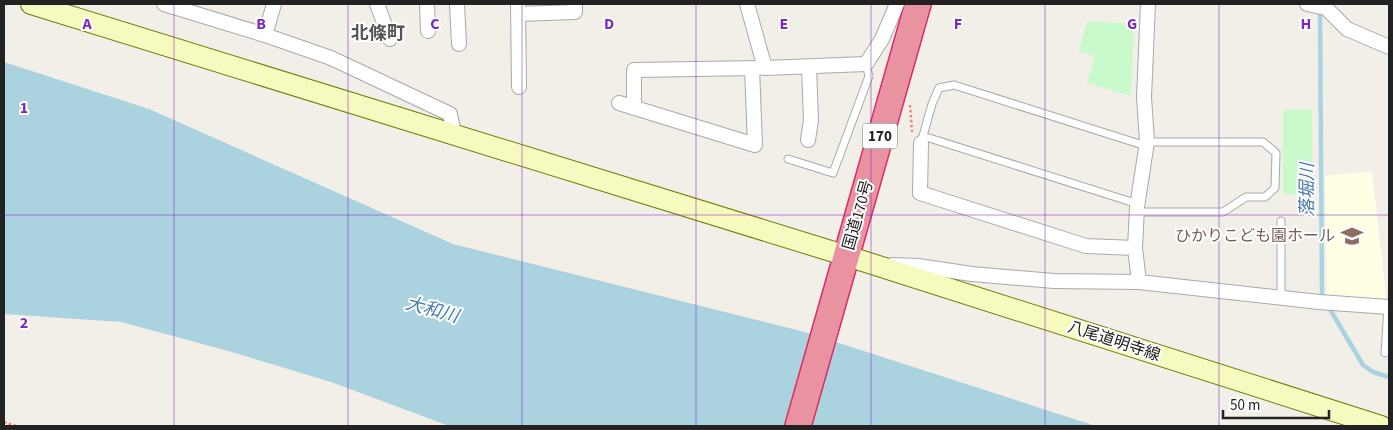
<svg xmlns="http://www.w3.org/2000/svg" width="1393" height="430" font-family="'Source Sans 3','Noto Sans JP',sans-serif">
<rect width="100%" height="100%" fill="#f2efe9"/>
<!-- education -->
<path fill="#ffffe5" d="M1372 171 1387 304 1327 296 1325 176Z"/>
<!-- park -->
<path fill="#c8facc" d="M1087 21 1134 24 1131 96 1087 83 1095 56 1079 51Z
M1283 110H1312V194H1283Z"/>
<!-- water -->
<path fill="#aad3df" d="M4 62 149 109 453 244 805 332 1096 426H449L331 382 232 352 121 322 4 314Z"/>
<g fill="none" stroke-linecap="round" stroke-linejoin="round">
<!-- stream -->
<path stroke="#aad3df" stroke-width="4.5" d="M1320 8 1322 295 1324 299
M1328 306 1363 365 1373 372 1389 377"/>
<!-- lane casing -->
<g stroke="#a9a9a9" stroke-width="9">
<path id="lane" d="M923 136 1138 204
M921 143 932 104 939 88 954 85 1146 146
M788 159 833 173 869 76 866 64
M1137 212H1223L1246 197H1265L1275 188 1276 153 1263 142H1147
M1281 221V297
M1385 353 1388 307"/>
</g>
<!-- street casing -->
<g stroke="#a9a9a9" stroke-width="16">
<path id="street" d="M164 4 265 35 331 58 450 114 454 134
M377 4 390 39
M427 4 428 31
M457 4 459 44
M518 4 519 87
M747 4 765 68 866 64 882 39 897 4
M1307 4 1326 8 1347 29 1389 47
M518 14 575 12V4
M265 35 274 4
M619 103 755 145 752 68
M634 108V70L759 68
M808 140 811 120 809 67
M921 143 920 193 1086 246 1135 248
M892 265 918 266 972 274 1054 281 1139 282 1319 302 1389 307
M1139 282 1135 248 1137 207 1147 142 1144 97 1148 4"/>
</g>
<!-- secondary casing -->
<g stroke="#707d05" stroke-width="22">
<path id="secondary" d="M31 4 847 256 1381 426"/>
</g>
<!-- highway casing -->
<g stroke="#dc2a67" stroke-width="28">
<path id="highway" d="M798 426 918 4"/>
</g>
<!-- path -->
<path stroke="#fa8072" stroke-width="2.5" stroke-dasharray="2.5 2.5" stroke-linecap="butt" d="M910 105 912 132
M4 422 16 426"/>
<!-- lane -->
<use href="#lane" stroke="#fff" stroke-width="7"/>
<!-- street -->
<use href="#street" stroke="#fff" stroke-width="14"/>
<!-- secondary -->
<use href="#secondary" stroke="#f7fabf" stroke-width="20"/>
<!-- highway -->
<use href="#highway" stroke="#e892a2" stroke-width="25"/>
</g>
<!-- grid -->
<path fill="none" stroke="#7b2cbf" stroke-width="1" stroke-opacity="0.55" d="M174 4V426M348 4V426M522 4V426M696 4V426M871 4V426M1045 4V426M1219 4V426M4 215H1389"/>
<!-- icons -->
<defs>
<g id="school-bare" transform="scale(1.725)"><path d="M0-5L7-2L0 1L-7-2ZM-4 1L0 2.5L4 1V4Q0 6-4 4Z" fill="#8d6e63" stroke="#fff" stroke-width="2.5" paint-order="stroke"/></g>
</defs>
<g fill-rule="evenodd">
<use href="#school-bare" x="1352" y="236"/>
</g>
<g text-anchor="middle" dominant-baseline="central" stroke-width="4" stroke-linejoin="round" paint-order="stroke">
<!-- shield labels -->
<rect fill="#fff" stroke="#646464" stroke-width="1" x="862.5" y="123.5" width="35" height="25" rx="4"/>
<g font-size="15" font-weight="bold" fill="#222">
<text x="880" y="136">170</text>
</g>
<!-- street labels -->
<g font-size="16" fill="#222" stroke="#fff">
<text transform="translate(858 215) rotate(-74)">国道170号</text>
<text transform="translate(1114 341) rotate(18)">八尾道明寺線</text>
</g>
<!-- education labels -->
<g font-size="16" fill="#785e54" stroke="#fff" text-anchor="end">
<text x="1335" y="236">ひかりこども園ホール</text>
</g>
<!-- neighbourhood labels -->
<g font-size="18" font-weight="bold" fill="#555" stroke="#fff">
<text x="378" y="33">北條町</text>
</g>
<!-- water labels -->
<g font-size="18" font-style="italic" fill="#4a7aab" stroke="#fff">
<text transform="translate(1307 190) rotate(-90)">落堀川</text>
<text transform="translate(432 310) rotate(15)">大和川</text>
</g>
</g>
<g font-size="16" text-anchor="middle" font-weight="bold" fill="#7b2cbf" stroke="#fff" stroke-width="4" stroke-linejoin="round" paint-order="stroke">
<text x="87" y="29">A</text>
<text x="261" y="29">B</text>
<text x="435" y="29">C</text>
<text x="609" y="29">D</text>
<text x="784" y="29">E</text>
<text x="958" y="29">F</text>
<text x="1132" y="29">G</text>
<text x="1306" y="29">H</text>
<text x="24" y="113">1</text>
<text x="24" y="328">2</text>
</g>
<!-- border -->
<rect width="1393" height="430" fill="none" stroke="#222222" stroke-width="10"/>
<!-- scale -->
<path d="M1223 410v8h106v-8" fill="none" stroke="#222222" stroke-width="2.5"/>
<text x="1230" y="410" font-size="15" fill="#222222" stroke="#ffffff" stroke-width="4" paint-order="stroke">50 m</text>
</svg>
